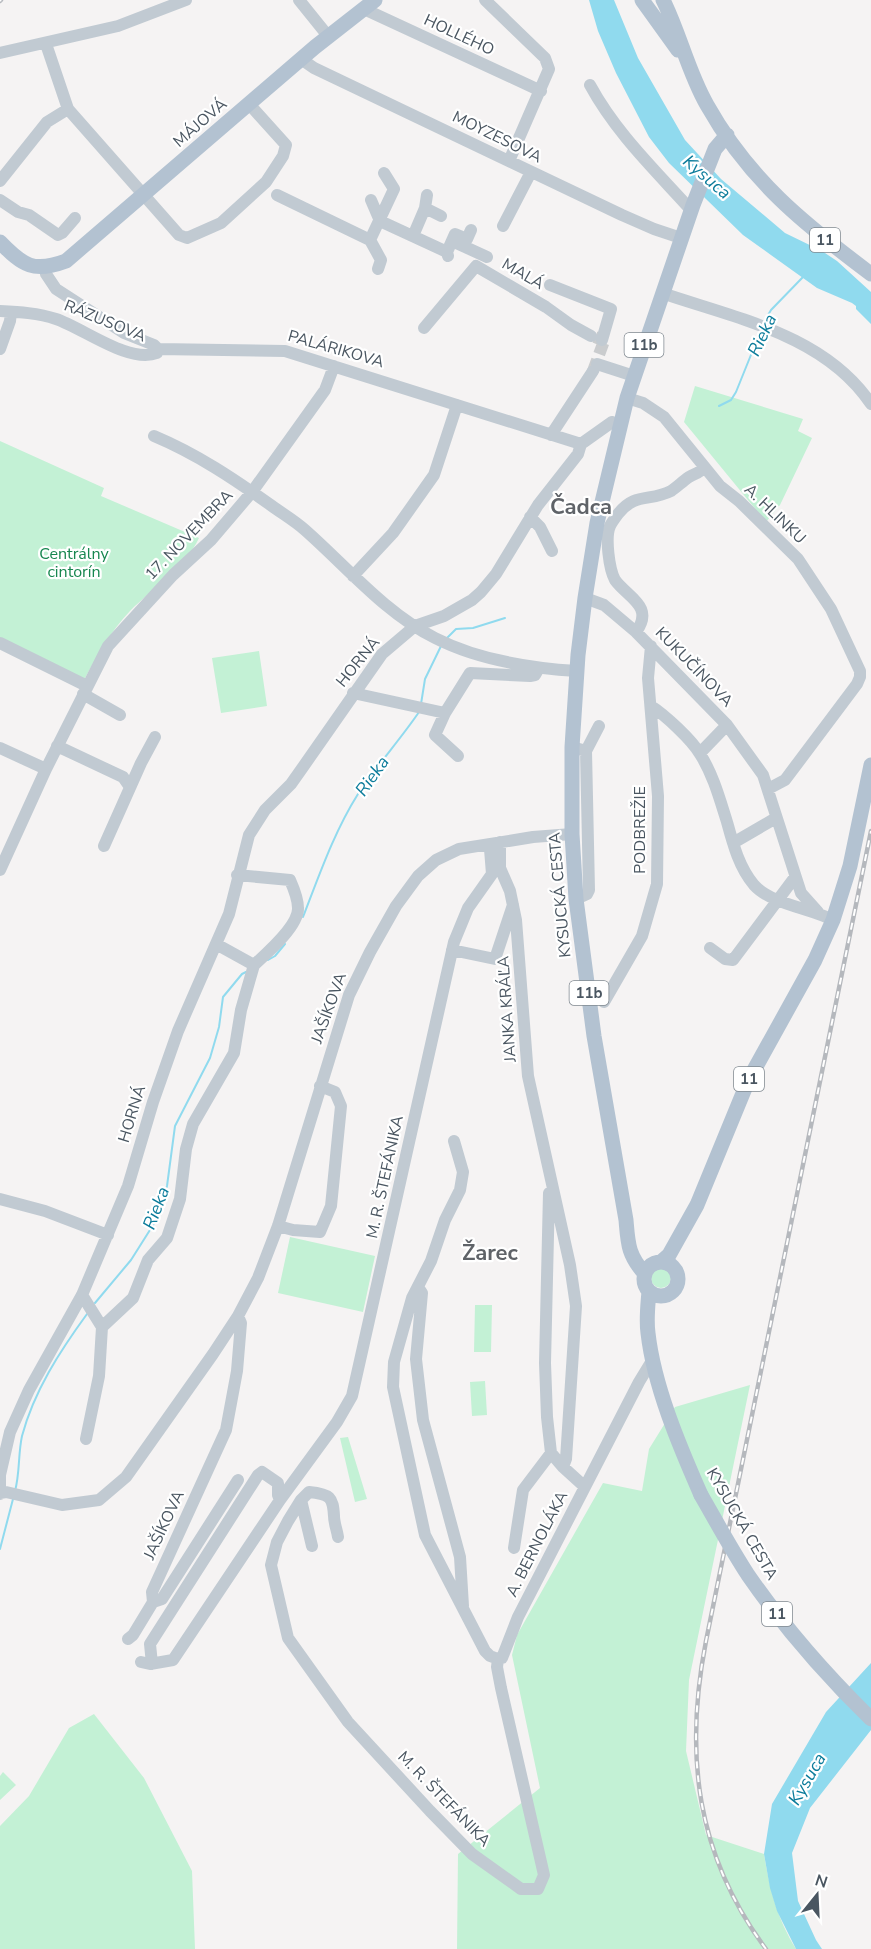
<svg xmlns="http://www.w3.org/2000/svg" width="871" height="1949" font-family="'Nunito Sans',sans-serif">
<rect width="100%" height="100%" fill="#f5f3f3"/>
<!-- green -->
<path fill="#c3f1d5" d="M695 386 803 419 798 431 812 438 780 505 766 522 684 422Z
M0 441 104 488 101 496 199 538C186 566 152 589 130 611 110 632 97 656 84 680L0 640Z
M259 651 267 706 221 713 212 658Z
M290 1237 375 1256 363 1312 278 1293Z
M651 1278a10 10 0 1 1 20 0a10 10 0 1 1-20 0Z
M475 1305H492L491 1352H474Z
M485 1381 487 1415 472 1416 470 1382Z
M750 1385 689 1680 686 1751 706 1835 764 1854C770 1890 777 1918 796 1949H457L458 1854 540 1788 512 1655 517 1635 603 1483 642 1491 649 1449 675 1407Z
M348 1437 367 1499 355 1502 340 1438Z
M94 1714 144 1778 192 1871 195 1949H0V1826L29 1796 69 1728Z
M3 1772 16 1785 0 1800V1776Z"/>
<!-- water -->
<path fill="#90daee" d="M589 0H614L638 58 685 140 721 179 785 233 822 251 837 261 871 292V324L856 309V306L852 303 817 288 743 235 669 163 649 137 616 73 598 31Z
M871 1663V1730L810 1808 792 1853 798 1901 816 1940 822 1949H796L777 1911 770 1888 764 1854 772 1804 826 1712Z"/>
<g fill="none" stroke-linecap="round" stroke-linejoin="round">
<!-- stream -->
<path stroke="#90daee" stroke-width="2" d="M764 322 771 310 803 277
M719 406 731 400 736 392 761 330
M447 638 456 629 473 628 505 618
M421 704 425 679 442 644
M303 917C319 876 334 832 358 794 377 765 400 740 419 712
M268 960 275 956 285 944
M95 1303 131 1260 155 1222 167 1186 175 1126 210 1058 219 1027 223 997 242 974 246 972
M15 1491C20 1473 18 1454 22 1436 34 1391 60 1351 87 1314
M0 1549 13 1499"/>
<!-- minor-tunnel -->
<path stroke="#caccce" stroke-width="12" stroke-dasharray="12 6" stroke-linecap="butt" d="M593 371 604 341 595 337"/>
<!-- minor -->
<path stroke="#c1cad2" stroke-width="12" d="M299 0 328 36
M485 0 545 58 549 69 509 161
M364 9 541 91
M46 44 68 109 179 235 187 238 221 223 266 182 283 156 286 145 250 105
M0 53 118 26 186 0
M301 59 314 68 622 215 654 229 681 238
M590 85C616 133 655 170 691 210
M0 181 47 122 68 109
M277 195 370 240
M0 200 18 212 29 215 58 235 62 233 75 218
M371 200 380 221 447 252 448 256
M425 208 441 216
M503 226 531 172
M413 236 425 208 427 195
M452 241 487 257
M447 252 455 234 467 239 471 230
M45 268 46 274 56 289 124 333 154 345 158 349 285 351 581 444
M378 269 381 260 370 240 394 189 384 173
M550 285 611 309 602 340
M662 293C735 318 825 335 871 404
M0 311C19 312 38 313 56 319 83 328 129 364 157 353L158 349
M424 328 476 266 546 307 571 325 591 336
M0 349 10 321 11 312
M597 364 634 376
M627 398 643 403 664 417 720 486 739 501 798 559 831 609 860 671V677L857 684 785 780 768 789
M551 435 593 371
M154 436C197 454 234 479 272 506 283 514 295 521 305 530 347 567 385 613 435 638 478 660 529 668 577 671
M581 444 612 422
M530 517 540 527 552 551
M353 576 393 533 434 475 457 405
M585 598 604 605 636 632 727 725 763 775 801 893 818 912
M636 632C655 606 627 597 615 580 609 569 605 537 610 526 612 522 615 518 618 514 635 492 650 502 671 491 677 487 683 481 689 477 695 473 700 474 703 466
M0 643 87 686
M353 693 445 713 470 673 530 676 535 675 539 668
M83 694 120 715
M651 706C665 715 692 740 700 754 713 774 720 800 727 822 733 844 739 867 754 885 771 904 810 908 833 920
M445 713 435 735 458 756
M57 746 123 777 130 787
M572 747 586 751 589 890 587 894 576 899
M0 748 46 769
M586 751 599 726
M700 753 727 725
M500 842V868L510 891 516 920 528 1076 570 1265 576 1306 566 1459 563 1467
M733 843 776 818
M104 846 141 763 155 737
M0 870 46 769 108 646 173 575 211 540 252 492 325 390 334 366
M237 875 290 880C294 889 298 899 298 908 299 926 266 954 254 965
M710 948 725 959 733 960 795 877
M452 950 495 959 513 905
M604 1002 642 936 657 884 658 796 648 678 651 646
M454 1141 463 1172 460 1190 445 1220 431 1261 412 1298 394 1362 393 1387 425 1535 485 1651 490 1656 498 1659
M549 1193 545 1363 547 1417 551 1453 563 1467 585 1487
M0 1199 45 1211 108 1235
M278 1226 293 1230 320 1232 331 1206 341 1106 335 1092 320 1086
M418 1287 422 1293 416 1359 423 1420 460 1557 463 1606
M82 1295 102 1327 133 1298 148 1260 167 1238 180 1199 186 1149 193 1124 234 1053 241 1010 254 965 216 944
M86 1439 99 1376 102 1327
M238 1480 162 1599 153 1602 152 1592 226 1430 237 1371 241 1323 238 1316
M0 1493 6 1492 62 1505 99 1500 126 1477 213 1354 238 1316 258 1278 278 1226 349 995 370 952 396 906 418 876 436 860 459 849 533 837 572 834
M0 1494V1475L10 1432 29 1390 82 1295 128 1186 153 1102 178 1031 229 914 249 835 265 810 291 784 303 767 382 654 415 626 444 616 472 600 481 592 496 574 538 505 578 454 581 444
M301 1500 312 1546
M338 1537C337 1530 334 1523 334 1516 333 1497 330 1494 309 1492L301 1500 288 1521 277 1542 271 1565 288 1638 348 1722 430 1811 472 1854 521 1889H538L544 1875 501 1688 497 1667 498 1659
M514 1548 523 1490 551 1453
M128 1639 133 1635 153 1602
M498 1659 502 1658 518 1617 639 1382 653 1359
M141 1662 150 1664 173 1660 280 1500 337 1422 352 1396 454 942 468 908 492 874 490 849
M152 1664 150 1644 258 1475 262 1472 278 1483V1495L280 1500"/>
<!-- major -->
<path stroke="#b3c2d1" stroke-width="15" d="M642 0 678 50
M663 0C680 34 688 72 707 105 749 180 804 224 871 274
M0 242C23 266 34 273 66 261L315 47 375 0
M644 1279a17 17 0 1 1 34 0a17 17 0 1 1-34 0Z
M661 1262 669 1255 697 1205 748 1081 815 960 833 920 850 866 871 765
M645 1274C628 1255 628 1244 626 1220L594 1036 576 899 572 834V747L578 655 585 598 597 523 627 398 693 205 715 149 727 135
M649 1291C648 1305 646 1319 648 1333 654 1386 679 1445 701 1495"/>
<!-- rail casing -->
<g stroke="#b5b8bd" stroke-width="4.5">
<path id="rail" d="M0 1 1 0
M766 1949C696 1855 684 1754 706 1641L871 831"/>
</g>
<!-- rail -->
<use href="#rail" stroke="#fff" stroke-width="2" stroke-dasharray="7" stroke-linecap="butt"/>
<!-- major-bridge -->
<path stroke="#b3c2d1" stroke-width="15" d="M701 1495C716 1521 731 1549 748 1575 784 1627 826 1675 871 1719"/>
</g>
<g text-anchor="middle" dominant-baseline="central" stroke-width="4.5" stroke-linejoin="round" paint-order="stroke">
<!-- shield labels -->
<g fill="#fff" stroke="#808990" stroke-width="1.5">
<rect x="810" y="228" width="30" height="24" rx="4.5"/>
<rect x="624.5" y="333" width="39" height="24" rx="4.5"/>
<rect x="569.5" y="981" width="39" height="24" rx="4.5"/>
<rect x="734" y="1067" width="30" height="24" rx="4.5"/>
<rect x="762" y="1602" width="30" height="24" rx="4.5"/>
</g>
<g font-size="15" font-weight="bold" fill="#4a5661">
<text x="825" y="240">11</text>
<text x="644" y="345">11b</text>
<text x="589" y="993">11b</text>
<text x="749" y="1079">11</text>
<text x="777" y="1614">11</text>
</g>
<!-- street labels -->
<g font-size="16" fill="#4a5661" stroke="#fff">
<text transform="translate(459 35) rotate(25)">HOLLÉHO</text>
<text transform="translate(200 123) rotate(-41)">MÁJOVÁ</text>
<text transform="translate(497 137) rotate(26)">MOYZESOVA</text>
<text transform="translate(523 274) rotate(30)">MALÁ</text>
<text transform="translate(105 321) rotate(22)">RÁZUSOVA</text>
<text transform="translate(336 349) rotate(16)">PALÁRIKOVA</text>
<text transform="translate(775 514) rotate(44)">A. HLINKU</text>
<text transform="translate(189 535) rotate(-46)">17. NOVEMBRA</text>
<text transform="translate(358 662) rotate(-51)">HORNÁ</text>
<text transform="translate(694 667) rotate(46)">KUKUČÍNOVA</text>
<text transform="translate(640 830) rotate(-90)">PODBREŽIE</text>
<text transform="translate(560 895) rotate(-95)">KYSUCKÁ CESTA</text>
<text transform="translate(329 1008) rotate(-70)">JAŠÍKOVA</text>
<text transform="translate(507 1009) rotate(-94)">JANKA KRÁĽA</text>
<text transform="translate(132 1114) rotate(-73)">HORNÁ</text>
<text transform="translate(385 1177) rotate(-78)">M. R. ŠTEFÁNIKA</text>
<text transform="translate(742 1524) rotate(60)">KYSUCKÁ CESTA</text>
<text transform="translate(164 1525) rotate(-65)">JAŠÍKOVA</text>
<text transform="translate(537 1544) rotate(-63)">A. BERNOLÁKA</text>
<text transform="translate(444 1799) rotate(46)">M. R. ŠTEFÁNIKA</text>
</g>
<!-- park labels -->
<g font-size="16" fill="#17864f" stroke="#fff">
<text x="74" y="554">Centrálny<tspan x="74" dy="18">cintorín</tspan></text>
</g>
<!-- water labels -->
<g font-size="18" font-style="italic" fill="#0c7c9b" stroke="#fff">
<text transform="translate(707 177) rotate(41)">Kysuca</text>
<text transform="translate(762 335) rotate(-65)">Rieka</text>
<text transform="translate(372 776) rotate(-55)">Rieka</text>
<text transform="translate(156 1208) rotate(-69)">Rieka</text>
<text transform="translate(807 1779) rotate(-60)">Kysuca</text>
</g>
<!-- district labels -->
<g font-size="22" font-weight="bold" fill="#5f6368" stroke="#fff">
<text x="581" y="507">Čadca</text>
<text x="490" y="1253">Žarec</text>
</g>
</g>
<!-- north arrow -->
<g transform="translate(817 1895) rotate(18)" stroke="#ffffff" stroke-width="4.5" paint-order="stroke">
<path d="M0-4.5L10 22L0 15L-10 22Z" fill="#4a5661"/>
<text y="-9" font-size="16" font-weight="bold" text-anchor="middle" fill="#4a5661">N</text>
</g>
</svg>
